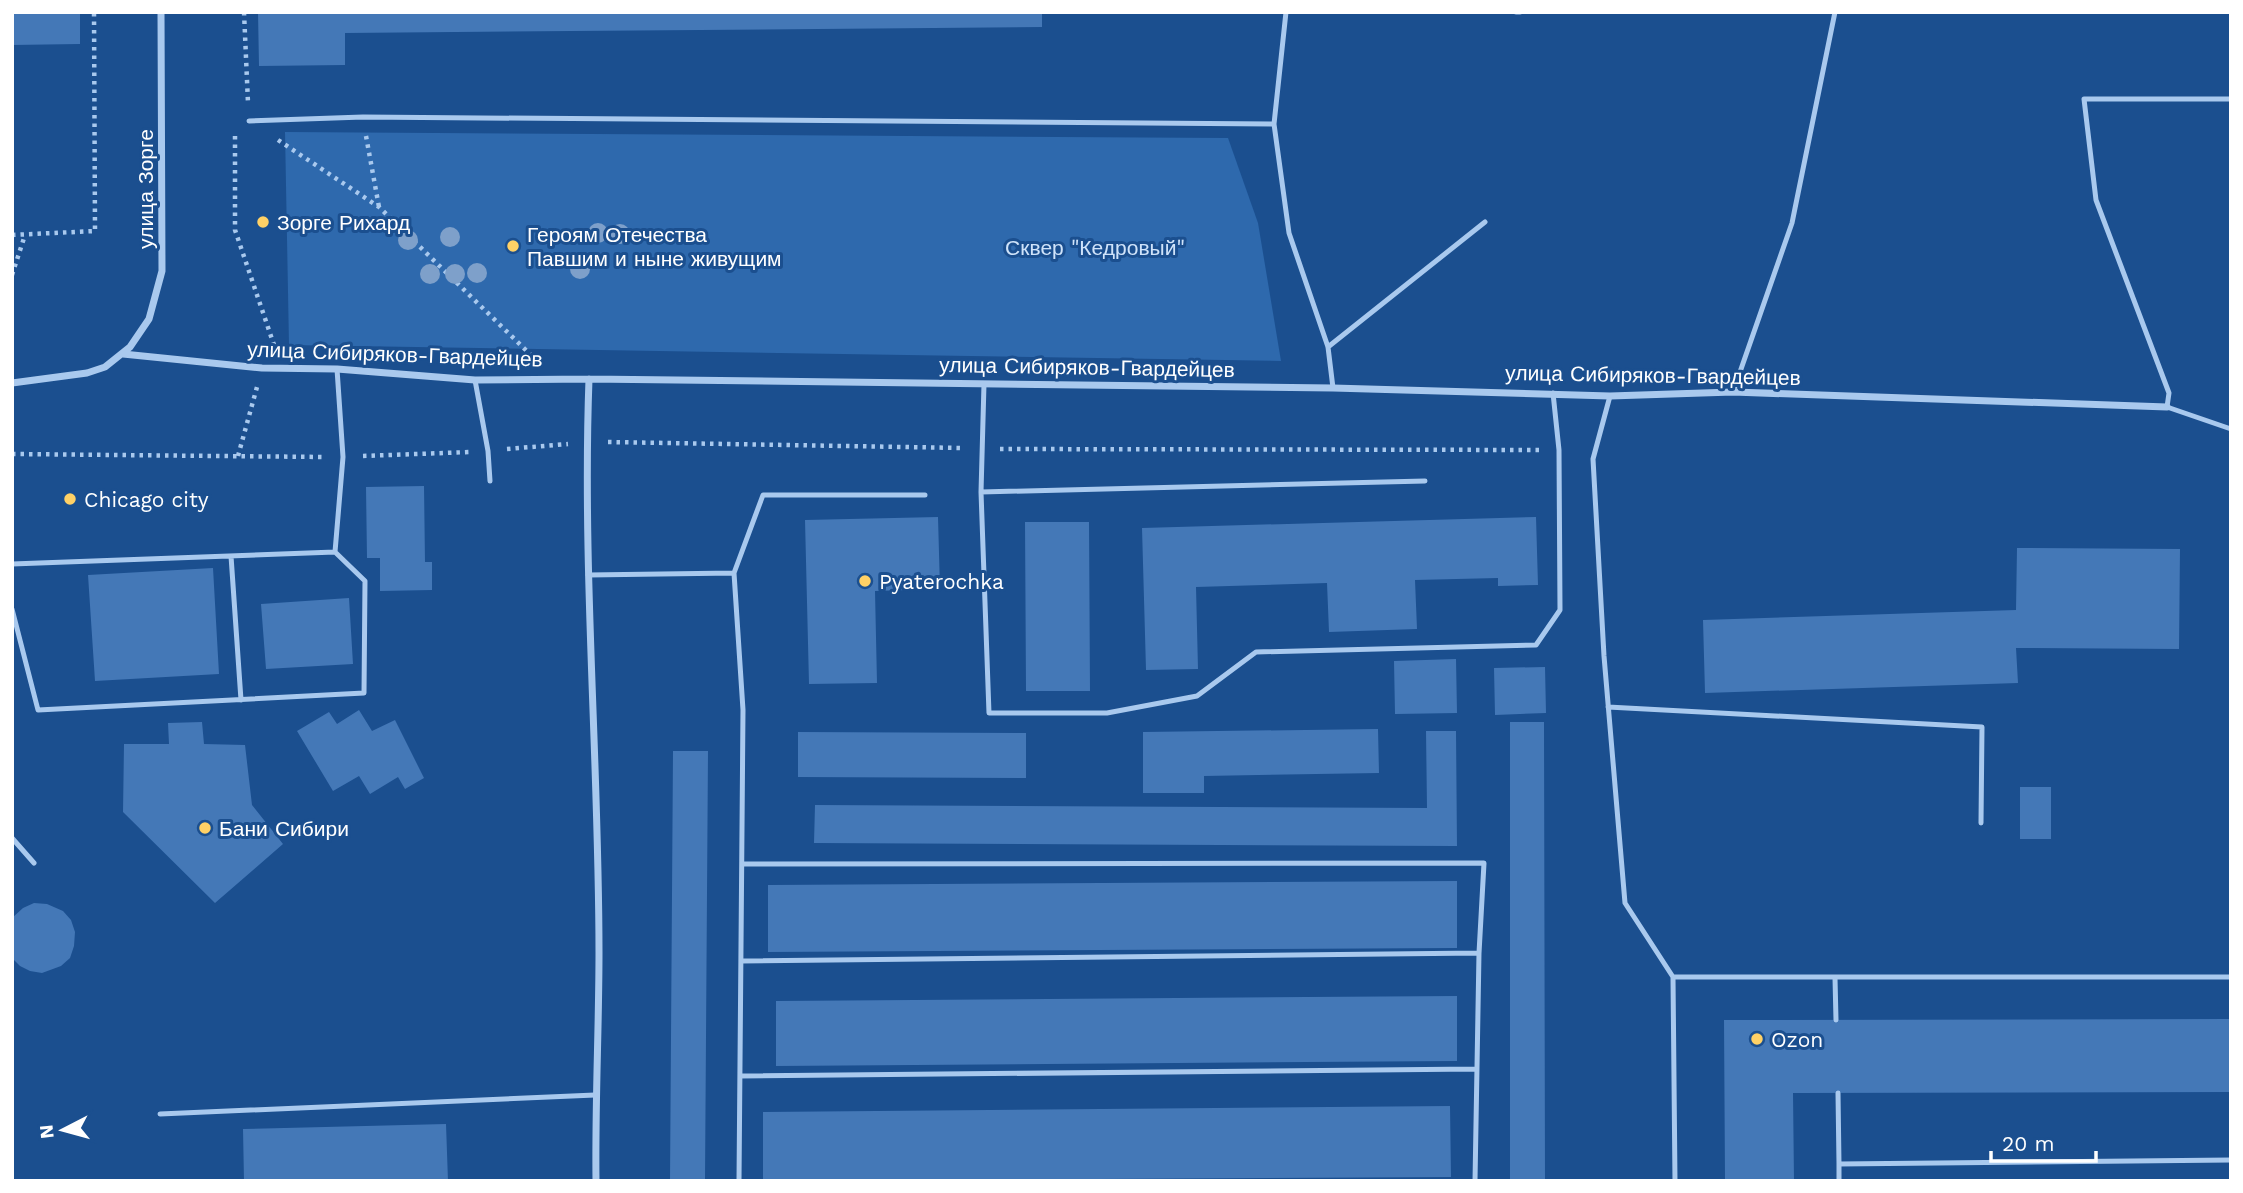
<svg xmlns="http://www.w3.org/2000/svg" width="2243" height="1193" font-family="'Work Sans',sans-serif">
<rect width="100%" height="100%" fill="#1b4f8f"/>
<!-- green -->
<path fill="#2e69ad" d="M285 132 1228 138 1258 223 1281 361 289 345Z"/>
<!-- building -->
<path fill="#4478b7" d="M12 12H80V44L12 45Z
M258 12H1042V27L345 33V65L259 66Z
M424 486 425 562H432V590L380 591V558H367L366 487Z
M938 517 940 589 875 591 877 683 809 684 805 520Z
M1536 517 1538 585 1498 586V578L1415 580 1417 629 1329 632 1327 583 1196 587 1198 669 1146 670 1142 528Z
M1025 522H1089L1090 691H1026Z
M2017 548 2180 549 2179 649 2016 648 2018 683 1705 693 1703 620 2016 610Z
M213 568 219 674 95 681 88 575Z
M349 598 353 664 266 669 261 604Z
M1456 659 1457 713 1395 714 1394 661Z
M1545 667 1546 713 1495 715 1494 668Z
M359 710 372 731 395 720 424 778 405 789 398 777 370 794 359 776 333 791 297 731 329 712 337 724Z
M202 722 204 744 245 745 252 805 283 844 215 903 123 812 124 744H169L168 723Z
M1510 722H1544L1545 1181H1510Z
M1378 729 1379 773 1204 776V793H1143V732Z
M1426 731H1456L1457 846 814 843 815 805 1427 808Z
M798 732 1026 733V778L798 777Z
M673 751H708L705 1181H670Z
M2020 787H2051V839H2020Z
M1457 881V948L768 952V885Z
M34 903 47 904 63 911 71 920 75 932 74 946 70 958 61 966 42 973 30 971 20 966 12 958V918L23 908Z
M1457 996V1061L776 1066V1001Z
M2231 1019V1092L1793 1093 1794 1181H1725L1724 1020Z
M1450 1106 1451 1177 763 1181V1112Z
M446 1124 448 1181H244L243 1129Z"/>
<g fill="none" stroke-linecap="round" stroke-linejoin="round">
<!-- path -->
<path stroke="#a9c9ee" stroke-width="4.5" stroke-dasharray="3.5 5" stroke-linecap="butt" d="M244 12 248 103
M235 136V230L275 348
M366 136 379 207
M278 140 379 207 534 358
M12 235 95 231 94 12
M12 275 25 235
M608 442 963 448
M507 449 568 444
M1000 449 1541 450
M12 454 323 457
M238 456 257 387
M363 456 470 452"/>
<!-- service -->
<path stroke="#a9c9ee" stroke-width="5" d="M1286 12 1274 124 1289 233 1328 347 1333 388
M1516 12H1520
M2231 99H2084L2096 200 2169 393 2167 407 2231 429
M249 121 363 117 1274 124
M1328 347 1485 222
M475 380 488 451 490 481
M984 384 981 492 989 713H1107L1197 696 1256 652 1536 645 1560 610 1559 450 1553 393
M1733 392 1792 223 1835 12
M1610 396 1593 459 1604 656 1625 903 1673 977H2231
M981 492 1425 481
M231 556 241 700
M12 564 335 552 343 457 337 369
M734 573 763 495H925
M588 575 734 573 743 710 739 1181
M12 609 38 710 364 693 365 581 335 552
M1608 707 1982 727 1981 823
M12 838 34 863
M743 864 1484 863 1479 953 1475 1181
M741 961 1479 953
M1673 977 1675 1181
M1835 978 1836 1020
M740 1076 1476 1069
M1838 1093 1839 1164 2231 1160
M160 1114 595 1095
M1839 1164V1181"/>
<!-- minor -->
<path stroke="#a9c9ee" stroke-width="7" d="M123 354 262 368 337 369 475 380 589 379 1333 388 1610 396 1733 392 2167 407
M589 379C582 570 599 761 599 952 599 1028 595 1104 596 1181
M12 383 87 373 105 367 130 347 149 319 162 271 161 12"/>
</g>
<!-- trees -->
<g fill="#7ea0ca">
<circle cx="598" cy="233" r="10"/>
<circle cx="620" cy="234" r="10"/>
<circle cx="450" cy="237" r="10"/>
<circle cx="408" cy="240" r="10"/>
<circle cx="580" cy="269" r="10"/>
<circle cx="477" cy="273" r="10"/>
<circle cx="430" cy="274" r="10"/>
<circle cx="455" cy="274" r="10"/>
</g>
<!-- markers -->
<g fill="#ffd166" stroke="#1b4f8f" stroke-width="2.5">
<circle cx="263" cy="222" r="7"/>
<circle cx="513" cy="246" r="7"/>
<circle cx="70" cy="499" r="7"/>
<circle cx="865" cy="581" r="7"/>
<circle cx="205" cy="828" r="7"/>
<circle cx="1757" cy="1039" r="7"/>
</g>
<g text-anchor="middle" dominant-baseline="central" stroke-width="6" stroke-linejoin="round" paint-order="stroke">
<!-- street labels -->
<g font-size="21" fill="#fff" stroke="#1b4f8f">
<text transform="translate(145 189) rotate(-90)">улица Зорге</text>
<text transform="translate(395 354) rotate(2)">улица Сибиряков-Гвардейцев</text>
<text transform="translate(1087 367) rotate(1)">улица Сибиряков-Гвардейцев</text>
<text transform="translate(1653 375) rotate(1)">улица Сибиряков-Гвардейцев</text>
</g>
<!-- poi labels -->
<g font-size="21" fill="#fff" stroke="#1b4f8f" text-anchor="start">
<text x="277" y="222">Зорге Рихард</text>
<text x="527" y="234">Героям Отечества<tspan x="527" dy="24">Павшим и ныне живущим</tspan></text>
<text x="84" y="499">Chicago city</text>
<text x="879" y="581">Pyaterochka</text>
<text x="219" y="828">Бани Сибири</text>
<text x="1771" y="1039">Ozon</text>
</g>
<!-- park labels -->
<g font-size="21" fill="#cfe3fa" stroke="#1b4f8f">
<text x="1095" y="247">Сквер "Кедровый"</text>
</g>
</g>
<!-- border -->
<rect width="2243" height="1193" fill="none" stroke="#ffffff" stroke-width="28"/>
<!-- north arrow -->
<g transform="translate(63 1130) rotate(264)" stroke="#1b4f8f" stroke-width="5" paint-order="stroke">
<path d="M0-5L12 26L0 18L-12 26Z" fill="#ffffff"/>
<text y="-10" font-size="19" font-weight="bold" text-anchor="middle" fill="#ffffff">N</text>
</g>
<!-- scale -->
<path d="M1991 1151v10h105v-10" fill="none" stroke="#ffffff" stroke-width="3.5"/>
<text x="2002" y="1151" font-size="21" fill="#ffffff" stroke="#1b4f8f" stroke-width="5" paint-order="stroke">20 m</text>
</svg>
